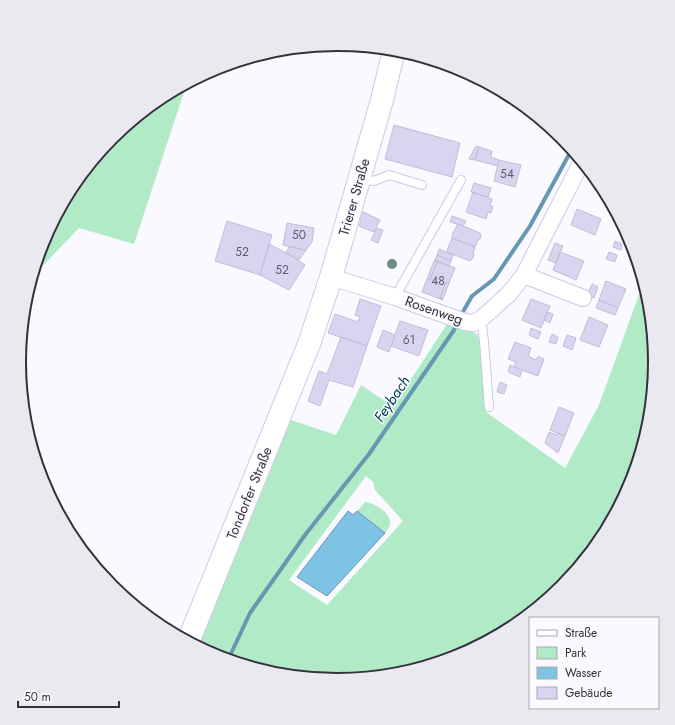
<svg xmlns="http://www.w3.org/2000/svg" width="675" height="725" font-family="Jost,sans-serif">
<rect width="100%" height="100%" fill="#faf9ff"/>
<!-- green -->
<path fill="#b0eac7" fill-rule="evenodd" d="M187 83 134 244 79 228 32 277 43 240 73 185 112 137 161 98Z
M644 281 650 301 656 363 650 425 632 485 602 540 563 588 514 627 459 657 399 675 337 681 275 675 215 657 198 648 291 420 336 435 361 385 385 401 406 387 449 321 477 334 480 342 486 412 565 468 599 405ZM366 476 373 482 375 490 403 521 327 605 289 580Z
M365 502C374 503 391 512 390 524 390 527 387 530 385 533L357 511Z"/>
<!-- water -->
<path fill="#7ec3e4" stroke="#6897b2" d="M348 511 353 515 357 511 385 533 327 596 297 577Z"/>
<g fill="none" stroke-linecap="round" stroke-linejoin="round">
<!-- stream -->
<path stroke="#6897b2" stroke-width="4" d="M460 317 472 296 494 279 530 226 572 149
M228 660 250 613 305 535 369 454 454 330 457 323"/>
</g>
<!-- building -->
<path fill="#d9d4f0" stroke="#c2bdd8" d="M434 61 460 68 473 75 471 76 436 67 433 64Z
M394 125 460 143 452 177 385 159Z
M476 146 479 147 475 160 469 159Z
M479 147 492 151 491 157 499 160 498 166 475 160Z
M499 160 521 165 515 187 494 181Z
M598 180 602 186 607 195 594 189Z
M474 183 491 188 488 197 471 192Z
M473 192 492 199 490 206H493L491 213 488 212 486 219 466 212Z
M577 209 601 219 595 235 571 225Z
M361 211 380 220 374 232 359 226 361 221 357 220Z
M452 216 466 221 463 226 450 222Z
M227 221 272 235 260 275 215 261Z
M287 223 314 228 312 242 306 250 283 245Z
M458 224 480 233 481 236 480 239 478 240 475 247 452 238 453 233Z
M377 228 383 230 378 243 371 240Z
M452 238 475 247 473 253 474 256 472 259 470 261 447 252 448 248Z
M615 241 622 244 621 250 613 247Z
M555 243 563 246 556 263 548 260Z
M269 244 292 256 305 265 289 290 260 275Z
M289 247 306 250 299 260 286 253Z
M439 249 453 255 451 261 437 255Z
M560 252 584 261 576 280 553 270Z
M609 252 617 255 615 262 606 259Z
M437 255 451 261 449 266 435 261Z
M434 260 455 268 449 283 446 282 440 298 443 300 422 292 427 279 430 280 437 262Z
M434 261 437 262 430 280 427 279Z
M606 281 626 289 618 308 599 300Z
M446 282 449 283 443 299 440 298Z
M592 284 598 287 594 298 587 296Z
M360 299 381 306 367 346 328 333 335 314 358 322 360 317 355 315Z
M531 299 550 306 541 328 522 320Z
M599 300 618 308 615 315 596 308Z
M547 312 553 314 550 323 544 320Z
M589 317 608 325 599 347 580 340Z
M400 321 428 330 419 356 391 346Z
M531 328 541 332 538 339 529 335Z
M383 330 395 335 389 352 377 347Z
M552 334 558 337 556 344 549 342Z
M567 335 576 338 572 350 563 346Z
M341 337 367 346 353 387 329 380 320 406 308 401 319 371 327 374Z
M515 342 531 348 528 356 536 360 538 356 544 359 538 376 514 367 516 362 508 359Z
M510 365 522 370 520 377 508 372Z
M500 382 507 385 504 394 497 392Z
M559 407 574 413 565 436 550 430Z
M549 432 557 435 558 433 565 436 558 453 545 443Z"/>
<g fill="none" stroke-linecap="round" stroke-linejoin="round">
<!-- lane casing -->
<g stroke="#cdc9e4" stroke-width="10">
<path id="lane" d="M360 179 374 181 389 175 422 185
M395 297 461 180
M481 319 484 341 489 407"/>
</g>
<!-- street casing -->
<g stroke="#cdc9e4" stroke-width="18">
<path id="street" d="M524 275 583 298
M331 277 395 297 465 322 473 323 481 319 509 294 524 275 582 161"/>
</g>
<!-- secondary casing -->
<g stroke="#cdc9e4" stroke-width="24">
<path id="secondary" d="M188 642 309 344 331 277 382 100 394 50"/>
</g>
<!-- lane -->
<use href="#lane" stroke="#fff" stroke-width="8"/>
<!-- street -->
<use href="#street" stroke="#fff" stroke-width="16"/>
<!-- secondary -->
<use href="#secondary" stroke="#fff" stroke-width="22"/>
</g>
<!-- trees -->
<circle fill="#718e83" cx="392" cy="264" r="5"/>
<g text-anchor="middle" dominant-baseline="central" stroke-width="3" stroke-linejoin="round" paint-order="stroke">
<!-- number labels -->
<g font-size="12" fill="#5c5a69">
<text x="507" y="174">54</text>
<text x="299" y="235">50</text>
<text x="242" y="252">52</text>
<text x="282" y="270">52</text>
<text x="438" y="281">48</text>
<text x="409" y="340">61</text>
</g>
<!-- street labels -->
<g font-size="14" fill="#33313c" stroke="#faf9ff">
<text transform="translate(354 197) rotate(-74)">Trierer Straße</text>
<text transform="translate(434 310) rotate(19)">Rosenweg</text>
<text transform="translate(249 493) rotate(-68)">Tondorfer Straße</text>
</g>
<!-- water labels -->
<g font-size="15" font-style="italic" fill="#003d54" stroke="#faf9ff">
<text transform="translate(392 399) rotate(-56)">Feybach</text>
</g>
</g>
<!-- crop -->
<path d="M0 0H675V725H0ZM26 362a311 311 0 1 1 622 0a311 311 0 1 1-622 0Z" fill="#eae9ef" fill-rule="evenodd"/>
<path fill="none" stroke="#33313c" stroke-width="2" d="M26 362a311 311 0 1 1 622 0a311 311 0 1 1-622 0Z"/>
<!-- legend -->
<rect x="529" y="617" width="130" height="92" fill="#faf9ff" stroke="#aaa9b1"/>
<rect x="537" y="630" width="20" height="6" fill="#ffffff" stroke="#aaa9b1"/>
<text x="565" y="637" font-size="12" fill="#33313c">Straße</text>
<rect x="537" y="647" width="20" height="12" fill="#b0eac7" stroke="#aaa9b1"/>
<text x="565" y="657" font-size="12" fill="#33313c">Park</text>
<rect x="537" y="667" width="20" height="12" fill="#7ec3e4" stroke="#aaa9b1"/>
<text x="565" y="677" font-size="12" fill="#33313c">Wasser</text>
<rect x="537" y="687" width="20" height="12" fill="#d9d4f0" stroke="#aaa9b1"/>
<text x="565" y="697" font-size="12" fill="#33313c">Gebäude</text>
<!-- scale -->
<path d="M18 701v6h101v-6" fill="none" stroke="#33313c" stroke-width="2"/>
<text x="24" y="701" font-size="12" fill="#33313c" stroke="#faf9ff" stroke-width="3" paint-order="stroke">50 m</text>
</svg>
